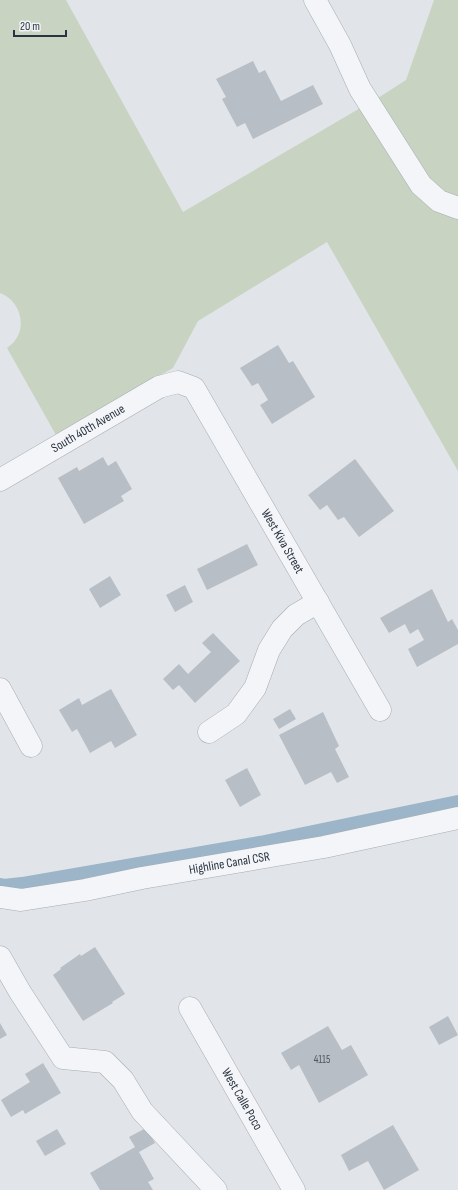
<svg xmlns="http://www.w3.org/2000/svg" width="458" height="1190" font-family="'Sofia Sans Condensed',sans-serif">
<rect width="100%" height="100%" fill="#e1e5e9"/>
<!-- green -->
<path fill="#c8d3c2" d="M0 0H66L183 212 362 107 458 218V471L327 242 198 321 173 368 56 435 7 348C10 345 14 343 16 339 27 323 18 299 0 293Z
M434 0H458V203L440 195 378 98 406 80Z"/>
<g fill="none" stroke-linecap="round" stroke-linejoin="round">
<!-- canal -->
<path stroke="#9db5c9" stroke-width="18" d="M0 887 4 888 22 886 265 844 458 804"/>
</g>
<!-- building -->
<path fill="#b8bec6" d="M253 61 259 73 265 70 281 101 313 85 323 104 253 139 245 123 237 127 222 99 226 97 216 79Z
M278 345 289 363 293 361 315 397 272 424 260 405 268 400 258 383 252 386 240 368Z
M103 457 108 466 116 461 132 489 121 496 124 501 84 524 58 478 77 467 79 471Z
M355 459 394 511 359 537 344 517 338 520 327 505 320 510 308 495Z
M247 544 258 565 207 590 197 569Z
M110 576 121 595 100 608 89 589Z
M185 585 193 602 175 612 166 595Z
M432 589 448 622 452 619 458 630V644L417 667 408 649 424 640 418 629 410 634 405 624 389 633 380 618Z
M213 633 240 661 195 703 179 685 173 690 163 679 179 664 188 674 211 652 202 643Z
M111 689 137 735 115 748 111 741 90 753 77 729 72 732 59 710 79 698 82 705Z
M290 709 296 719 279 729 273 719Z
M323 712 339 746 335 749 349 777 337 783 331 772 305 785 279 735Z
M247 768 261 795 240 807 225 780Z
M95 947 125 994 112 1002 113 1003 83 1021 53 975 61 969 60 968 80 954 81 956Z
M448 1016 458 1035 439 1045 429 1027Z
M0 1023 7 1035 0 1039Z
M328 1026 342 1050 351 1045 368 1075 319 1103 299 1065 291 1070 281 1053Z
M43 1063 61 1093 25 1114 23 1110 11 1117 1 1100 30 1082 25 1074Z
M393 1125 419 1170 384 1190 368 1161 349 1171 341 1155Z
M146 1128 155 1143 139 1152 154 1179 148 1182 153 1190H100L90 1173 135 1147 129 1137Z
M57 1129 66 1144 45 1156 36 1141Z"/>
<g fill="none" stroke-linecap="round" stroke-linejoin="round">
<!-- minor casing -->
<g stroke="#a6acb3" stroke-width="23">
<g id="minor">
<path d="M315 0 340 45 360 89 421 185 439 201 458 208"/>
<path id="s1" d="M0 480 159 387 178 382 194 388 380 710"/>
<path d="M0 689 31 746"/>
<path d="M209 732 236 714 255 688 269 650 282 629 296 615 318 602"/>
<path id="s2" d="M0 897 21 900 85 890 142 878 324 847 458 818"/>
<path d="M0 957 20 992 63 1058 105 1062 123 1080 142 1111 216 1190"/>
<path id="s3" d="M190 1008 294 1190"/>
</g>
</g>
<!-- minor -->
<use href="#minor" stroke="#f4f5f8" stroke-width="22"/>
</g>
<g text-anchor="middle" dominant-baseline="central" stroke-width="4" stroke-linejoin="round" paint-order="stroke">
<!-- number labels -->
<g font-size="11" fill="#4e5662">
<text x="322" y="1059">4115</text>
</g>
<!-- street labels -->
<g font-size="13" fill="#2a3441" stroke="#f1f4f7">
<text stroke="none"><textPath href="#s1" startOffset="102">South 40th Avenue</textPath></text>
<text stroke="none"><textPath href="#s1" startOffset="398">West Kiva Street</textPath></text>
<text stroke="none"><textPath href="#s2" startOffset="233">Highline Canal CSR</textPath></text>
<text stroke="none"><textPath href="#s3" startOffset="105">West Calle Poco</textPath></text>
</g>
</g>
<!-- scale -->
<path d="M14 30v6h52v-6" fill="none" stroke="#2a3441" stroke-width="2"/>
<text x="20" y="30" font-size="12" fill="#2a3441" stroke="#f1f4f7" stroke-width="3" paint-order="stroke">20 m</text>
</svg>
